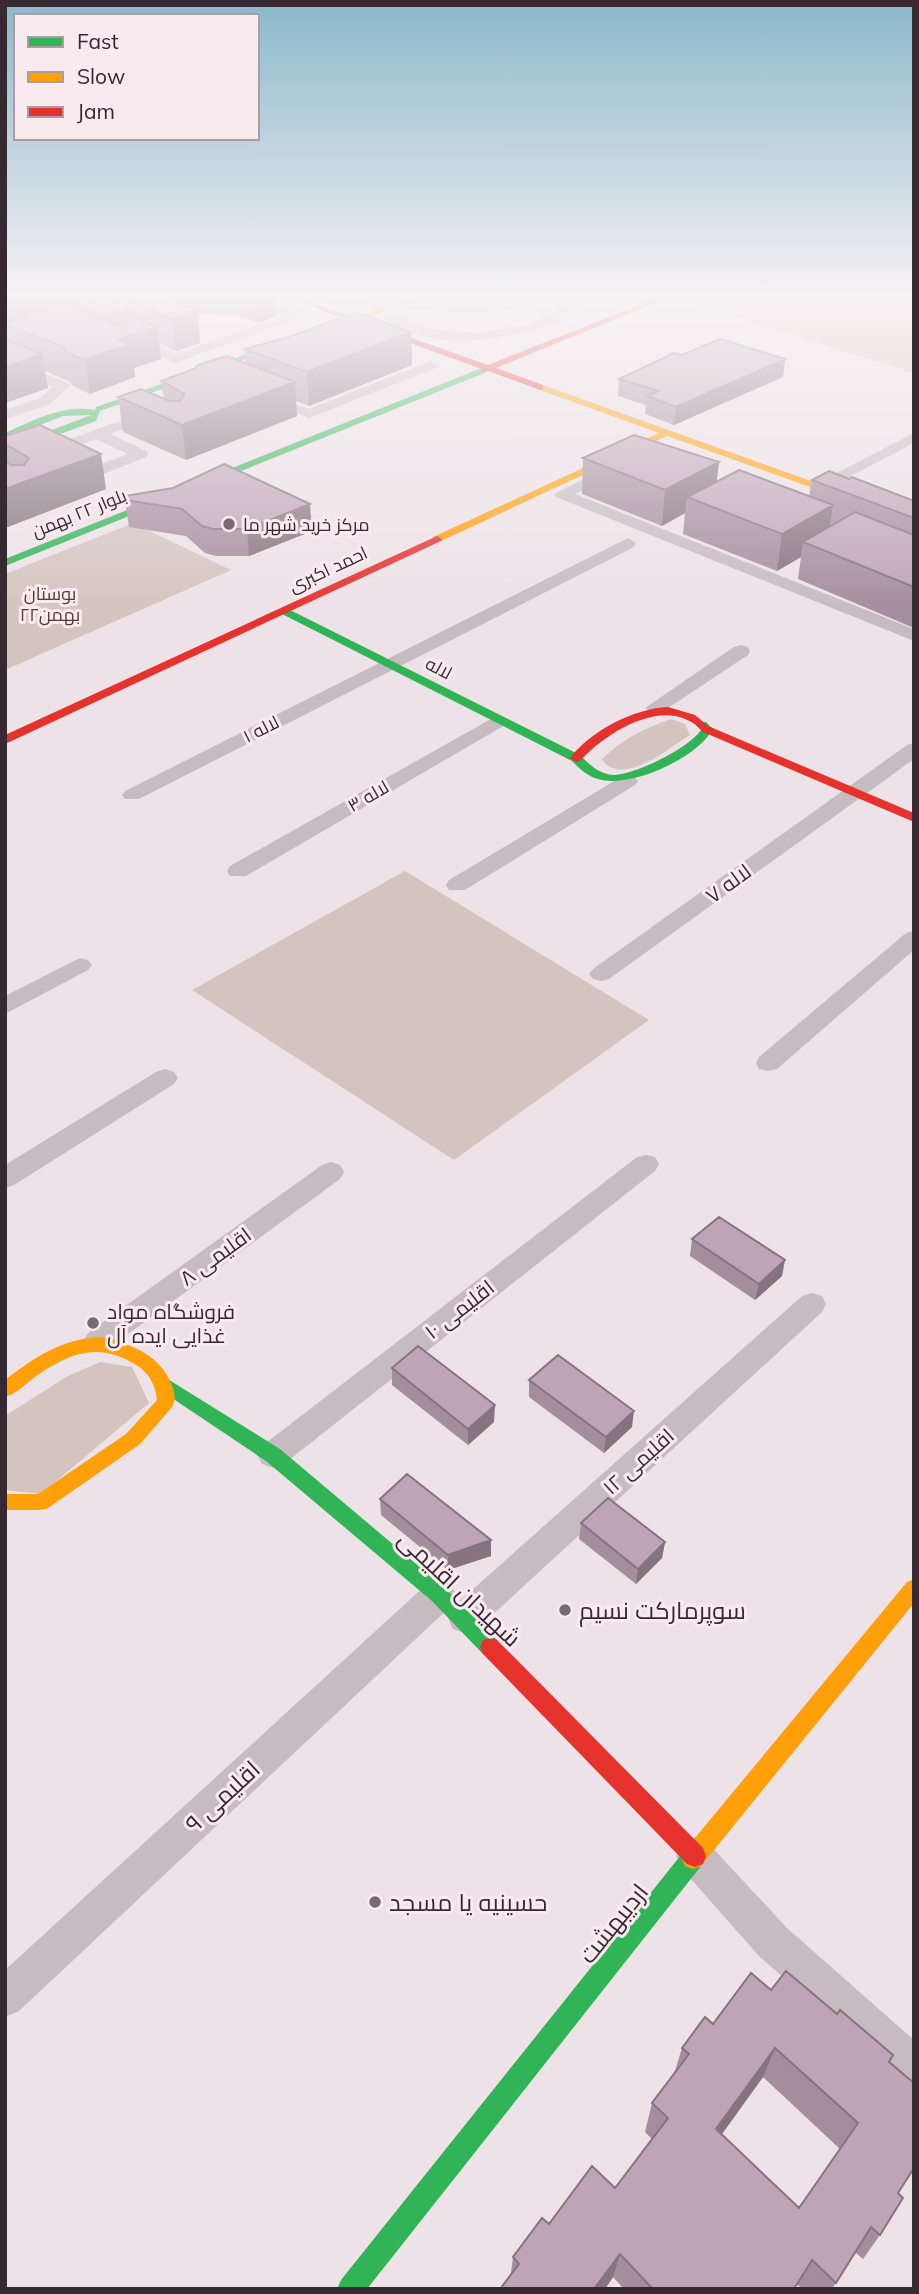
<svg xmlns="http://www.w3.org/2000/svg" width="919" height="2294" font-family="Mulish,Cairo,sans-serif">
<rect width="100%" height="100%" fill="#ede2e7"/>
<!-- green -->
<path fill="#d4c4bf" d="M677 294H914V373L674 298Z
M133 523 231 570 5 670V574Z
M671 719 685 724 690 735C670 747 621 789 602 759 621 740 645 728 671 719Z
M405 871 649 1020 454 1160 192 990Z
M100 1362 132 1367 149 1403 41 1494 5 1490V1416L66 1377Z"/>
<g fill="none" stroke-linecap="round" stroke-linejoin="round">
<!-- street -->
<path fill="#c6bbc1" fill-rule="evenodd" d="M229 294H246L304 316 175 363 122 338 124 335H134L176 354 284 316 230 297Z
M309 294C323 294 334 298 348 299 361 299 373 293 386 294 365 314 335 305 310 297Z
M524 294H536L528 307C484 317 444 314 400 307L393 303 400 299C440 306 478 309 519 301Z
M579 294H592C582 307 570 318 554 324 513 340 419 352 385 318L392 314C406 318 417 326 432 329 480 338 545 330 579 294Z
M431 361 438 365 436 368 309 418 257 397 264 393 309 409Z
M15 362 68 383 70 386 50 404 5 419V410L40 398 53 387 15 371 5 374V365Z
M155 408 160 409 162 412 160 415 110 434 146 451 149 454 146 457 96 477 43 451 46 448ZM96 439 128 454 96 466 64 451Z
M914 433V443L824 490 818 492 810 487Z
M614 464 620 466 622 469 620 472 575 494 914 629V641L556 497 554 494Z
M628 538 636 543 634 547 139 799H125L122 795 125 791Z
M741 645 748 647 750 651 748 655 662 712 655 714 645 708 734 647Z
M498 715 508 721 505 725 246 876H230L227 871 230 866Z
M914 743V759L609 979 601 981 593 979 589 974 593 969 907 745Z
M628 775 635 777 638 781 635 785 465 890H449L446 885 449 880 621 777Z
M914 931V950L777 1069 768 1071 759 1069 756 1063 759 1057 906 933Z
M80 958 88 960 92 965 88 970 5 1014V996Z
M165 1069 174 1072 178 1078 174 1084 14 1185 5 1188V1165L156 1072Z
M646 1155 655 1157 659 1164 655 1171 284 1464 273 1468 262 1464 257 1455 262 1446 637 1157Z
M331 1162 340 1165 344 1172 340 1179 109 1348 99 1352 89 1348 84 1340 89 1332 322 1165Z
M812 1293 822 1296 826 1304 822 1312 477 1629 465 1633 453 1629 448 1618 453 1607 802 1296Z
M439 1580 451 1584 456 1595 451 1606 19 2011 5 2017V1970L427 1584Z
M695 1837 708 1843 787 1928 914 2040V2087L900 2081 759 1956 682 1869 676 1856 682 1843Z"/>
<!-- fast -->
<path fill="#30b455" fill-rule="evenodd" d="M168 294H179L117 316 110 314Z
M250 353 257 355 100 411 96 421 27 446H5V440L23 441 91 415 63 416 5 439V433C34 420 63 404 95 410L96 407Z
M484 367 488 370 487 372 5 566V559Z
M280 609H288L580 755C590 765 599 774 613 775 635 775 689 748 701 730L696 725 698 722H706L713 729C697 758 630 789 598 779 587 776 580 769 572 761L280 613Z
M166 1378 280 1449 446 1589 497 1640 500 1647 497 1654 490 1656 483 1654 432 1601 266 1461 160 1390 157 1385 160 1380Z
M693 1847 701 1850 704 1858 701 1866 367 2289H337L341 2280 685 1850Z"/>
<!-- slow -->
<path fill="#ff9f0a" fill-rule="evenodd" d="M422 294H432L350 324 343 322Z
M537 385H543L914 518V524L667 436 441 541H433V537L659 433 537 389Z
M102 1337C131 1344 161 1355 172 1386 175 1393 176 1400 172 1407L140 1444 48 1508 41 1510H5V1494H38L126 1434 157 1400C155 1382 147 1370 131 1362 94 1341 64 1356 32 1379 24 1386 15 1394 5 1397V1380C35 1357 63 1338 102 1337Z
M914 1579V1603L701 1866 693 1869 685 1866 682 1858 685 1850 907 1582Z"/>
<!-- jam -->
<path fill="#e5322d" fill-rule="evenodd" d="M277 294H287L488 365 667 294H677L496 368 543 385V389L540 390 488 371 481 372V369Z
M437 536 442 539 441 541 5 744V735Z
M668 707 695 715 708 726 914 813V822L703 732C670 693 608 730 580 761L576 762 570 758C592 730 633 709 668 707Z
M490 1638 497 1640 703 1848 706 1856 703 1864 695 1867 687 1864 483 1654 480 1647 483 1640Z"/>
</g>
<!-- wall -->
<path fill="#a48d9d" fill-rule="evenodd" d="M5 294H156L169 299V294H274L276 316 258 323 237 315 197 314 200 343 176 351 159 343 161 359 134 368 135 377 90 394 73 386 69 381 45 371 48 388 5 403ZM123 302 124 311 112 305Z
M327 294H350L343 296Z
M411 332 412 365 309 406 296 401 297 416 186 460 123 432 118 397 164 399 161 381 246 363 245 349Z
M682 355 785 359 783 377 674 425 645 414 646 405 618 396 619 379Z
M5 436 106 489 5 528Z
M583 458 719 462 716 482 809 496 812 480 914 501V628L798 579 801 557 777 571 683 534 685 513 662 526 582 494Z
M125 500 312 531 249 556H216L205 553 186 536 129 527Z
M692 1239 782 1276 755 1300 690 1256Z
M392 1368 494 1422 468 1445 392 1385Z
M529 1380 632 1427 604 1453 529 1397Z
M380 1499 491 1540V1556L448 1570 381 1515Z
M581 1523 665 1542 662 1558 636 1584 579 1539Z
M771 1990 837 2014 893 2055 889 2062 898 2193 880 2235 863 2259 855 2252 832 2289H802L797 2284 794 2289H624L613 2277 605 2289H500L511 2273 513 2257 549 2224 615 2188 652 2139 645 2132 652 2103 674 2074 682 2048 713 2024ZM763 2077 840 2149 799 2208 722 2134Z"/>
<!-- shaded-wall -->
<path fill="#867380" d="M5 294H149L122 296 123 302 107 307 85 299 87 313 25 333 5 325Z
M255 294H274L276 316 258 323Z
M197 310 200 343 176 351 172 319Z
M157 327 161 359 134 368 135 377 90 394 85 360 118 339Z
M411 332 412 365 309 406 307 372Z
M42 354 48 388 5 403V367Z
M785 359 783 377 674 425 676 407Z
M295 382 297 416 186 460 182 425Z
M101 454 106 489 5 528V489Z
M719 462 715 497H687L685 513 662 526 665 490Z
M310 504 312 531 249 556 247 529Z
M833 505 827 541 803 542 801 557 777 571 782 534Z
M785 1260 782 1276 755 1300 759 1284Z
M495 1405 494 1422 468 1445V1429Z
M634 1411 632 1427 604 1453 606 1437Z
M491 1540V1556L448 1570V1555Z
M665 1542 662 1558 636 1584 638 1569Z
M775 2048 763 2077 706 2156 716 2129Z
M620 2254 613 2277 605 2289H594Z"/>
<!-- building -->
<path fill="#bfa4b7" stroke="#867380" stroke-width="2" fill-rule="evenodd" d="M38 294H44L5 305V304Z
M130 294H156L197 310 172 319 122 296Z
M93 296 157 327 118 339 131 344 85 360 67 353 64 347 5 325V323L64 305 115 325 122 326 130 320 127 314 85 299Z
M356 312 411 332 307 372 245 349 289 337Z
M720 339 785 359 676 407 647 396 659 391 619 379 674 353 682 355Z
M9 341 42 354 5 367V342Z
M227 356 295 382 182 425 118 397 141 389 169 401H180L185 394 161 381 194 369 198 365Z
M40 425 101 454 5 489V461L11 465H24L29 458 5 444V436Z
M634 435 719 462 665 490 583 458Z
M224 464 310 504 247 529H213L202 526 182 509 125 500V496L173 488Z
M739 470 833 505 782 534 687 497Z
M829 471 849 479 852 477 914 501V518L812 480Z
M855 512 914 535V587L803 542Z
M719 1217 785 1260 759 1284 692 1239Z
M418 1346 495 1405 468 1429 392 1368Z
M558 1355 634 1411 606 1437 529 1380Z
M407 1474 491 1540 448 1555 380 1499Z
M608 1498 665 1542 638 1569 581 1523Z
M786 1971 837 2014 840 2010 893 2055 889 2062 914 2083V2168L898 2193 903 2198 880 2235 871 2227 836 2283 812 2260 794 2289H653L620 2254 594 2289H500L519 2264 513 2257 542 2218 549 2224 592 2166 615 2188 668 2118 652 2103 689 2054 682 2048 705 2017 713 2024 751 1973 771 1990ZM775 2048 858 2123 799 2208 716 2129Z"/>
<!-- sky -->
<linearGradient id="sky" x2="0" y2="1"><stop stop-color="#8bb8cb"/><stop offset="0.48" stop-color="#f7f2f4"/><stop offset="1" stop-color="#f7f2f4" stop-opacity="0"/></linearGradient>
<rect width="919" height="615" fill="url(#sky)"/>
<!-- markers -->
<g fill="#776a71" stroke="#f9eaf0" stroke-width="2.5">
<circle cx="229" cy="524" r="7"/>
<circle cx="93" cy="1323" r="7"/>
<circle cx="565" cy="1610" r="7"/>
<circle cx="375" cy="1902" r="7"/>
</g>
<g text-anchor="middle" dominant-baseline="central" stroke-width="6" stroke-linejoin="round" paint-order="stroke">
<!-- far-street labels -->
<g font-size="18" fill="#372932" stroke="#f9eaf0">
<text transform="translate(79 513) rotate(-22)">بلوار ۲۲ بهمن</text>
<text transform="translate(328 569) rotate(-25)">احمد اکبری</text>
<text transform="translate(439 668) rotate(28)">لاله</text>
<text transform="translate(261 729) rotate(-27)">لاله ۱</text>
<text transform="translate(368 796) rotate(-30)">لاله ۳</text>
</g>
<!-- far-poi labels -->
<g font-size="18" fill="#372932" stroke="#f9eaf0" text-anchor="start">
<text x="243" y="524">مرکز خرید شهر ما</text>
</g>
<!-- far-park labels -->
<g font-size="18" fill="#543d2e" stroke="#f9eaf0">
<text x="50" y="593">بوستان<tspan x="50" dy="21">۲۲بهمن</tspan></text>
</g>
<!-- street labels -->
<g font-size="21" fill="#372932" stroke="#f9eaf0">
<text transform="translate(728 883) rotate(-36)">لاله ۷</text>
<text transform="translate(215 1256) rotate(-36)">اقلیمی ۸</text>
<text transform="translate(459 1309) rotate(-38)">اقلیمی ۱۰</text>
<text transform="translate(638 1461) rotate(-42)">اقلیمی ۱۲</text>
</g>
<!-- poi labels -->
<g font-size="21" fill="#372932" stroke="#f9eaf0" text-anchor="start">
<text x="107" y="1311">فروشگاه مواد<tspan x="107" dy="24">غذایی ایده آل</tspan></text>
</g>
<!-- near-street labels -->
<g font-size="24" fill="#372932" stroke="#f9eaf0">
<text transform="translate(460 1588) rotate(43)">شهیدان اقلیمی</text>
<text transform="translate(222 1796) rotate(-43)">اقلیمی ۹</text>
<text transform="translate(613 1923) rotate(-51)">اردیبهشت</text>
</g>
<!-- near-poi labels -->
<g font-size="24" fill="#372932" stroke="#f9eaf0" text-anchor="start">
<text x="579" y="1610">سوپرمارکت نسیم</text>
<text x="389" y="1902">حسینیه یا مسجد</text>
</g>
</g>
<!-- border -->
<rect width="919" height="2294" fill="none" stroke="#372932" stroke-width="14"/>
<!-- legend -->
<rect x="14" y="14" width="245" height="126" fill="#f9eaf0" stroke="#ab9da4" stroke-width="2"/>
<rect x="28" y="37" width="35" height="10" fill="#30b455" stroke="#ab9da4" stroke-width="2"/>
<text x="77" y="49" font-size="21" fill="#372932">Fast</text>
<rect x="28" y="72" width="35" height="10" fill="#ff9f0a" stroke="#ab9da4" stroke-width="2"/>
<text x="77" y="84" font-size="21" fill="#372932">Slow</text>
<rect x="28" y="107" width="35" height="10" fill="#e5322d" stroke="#ab9da4" stroke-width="2"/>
<text x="77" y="119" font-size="21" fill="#372932">Jam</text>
</svg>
